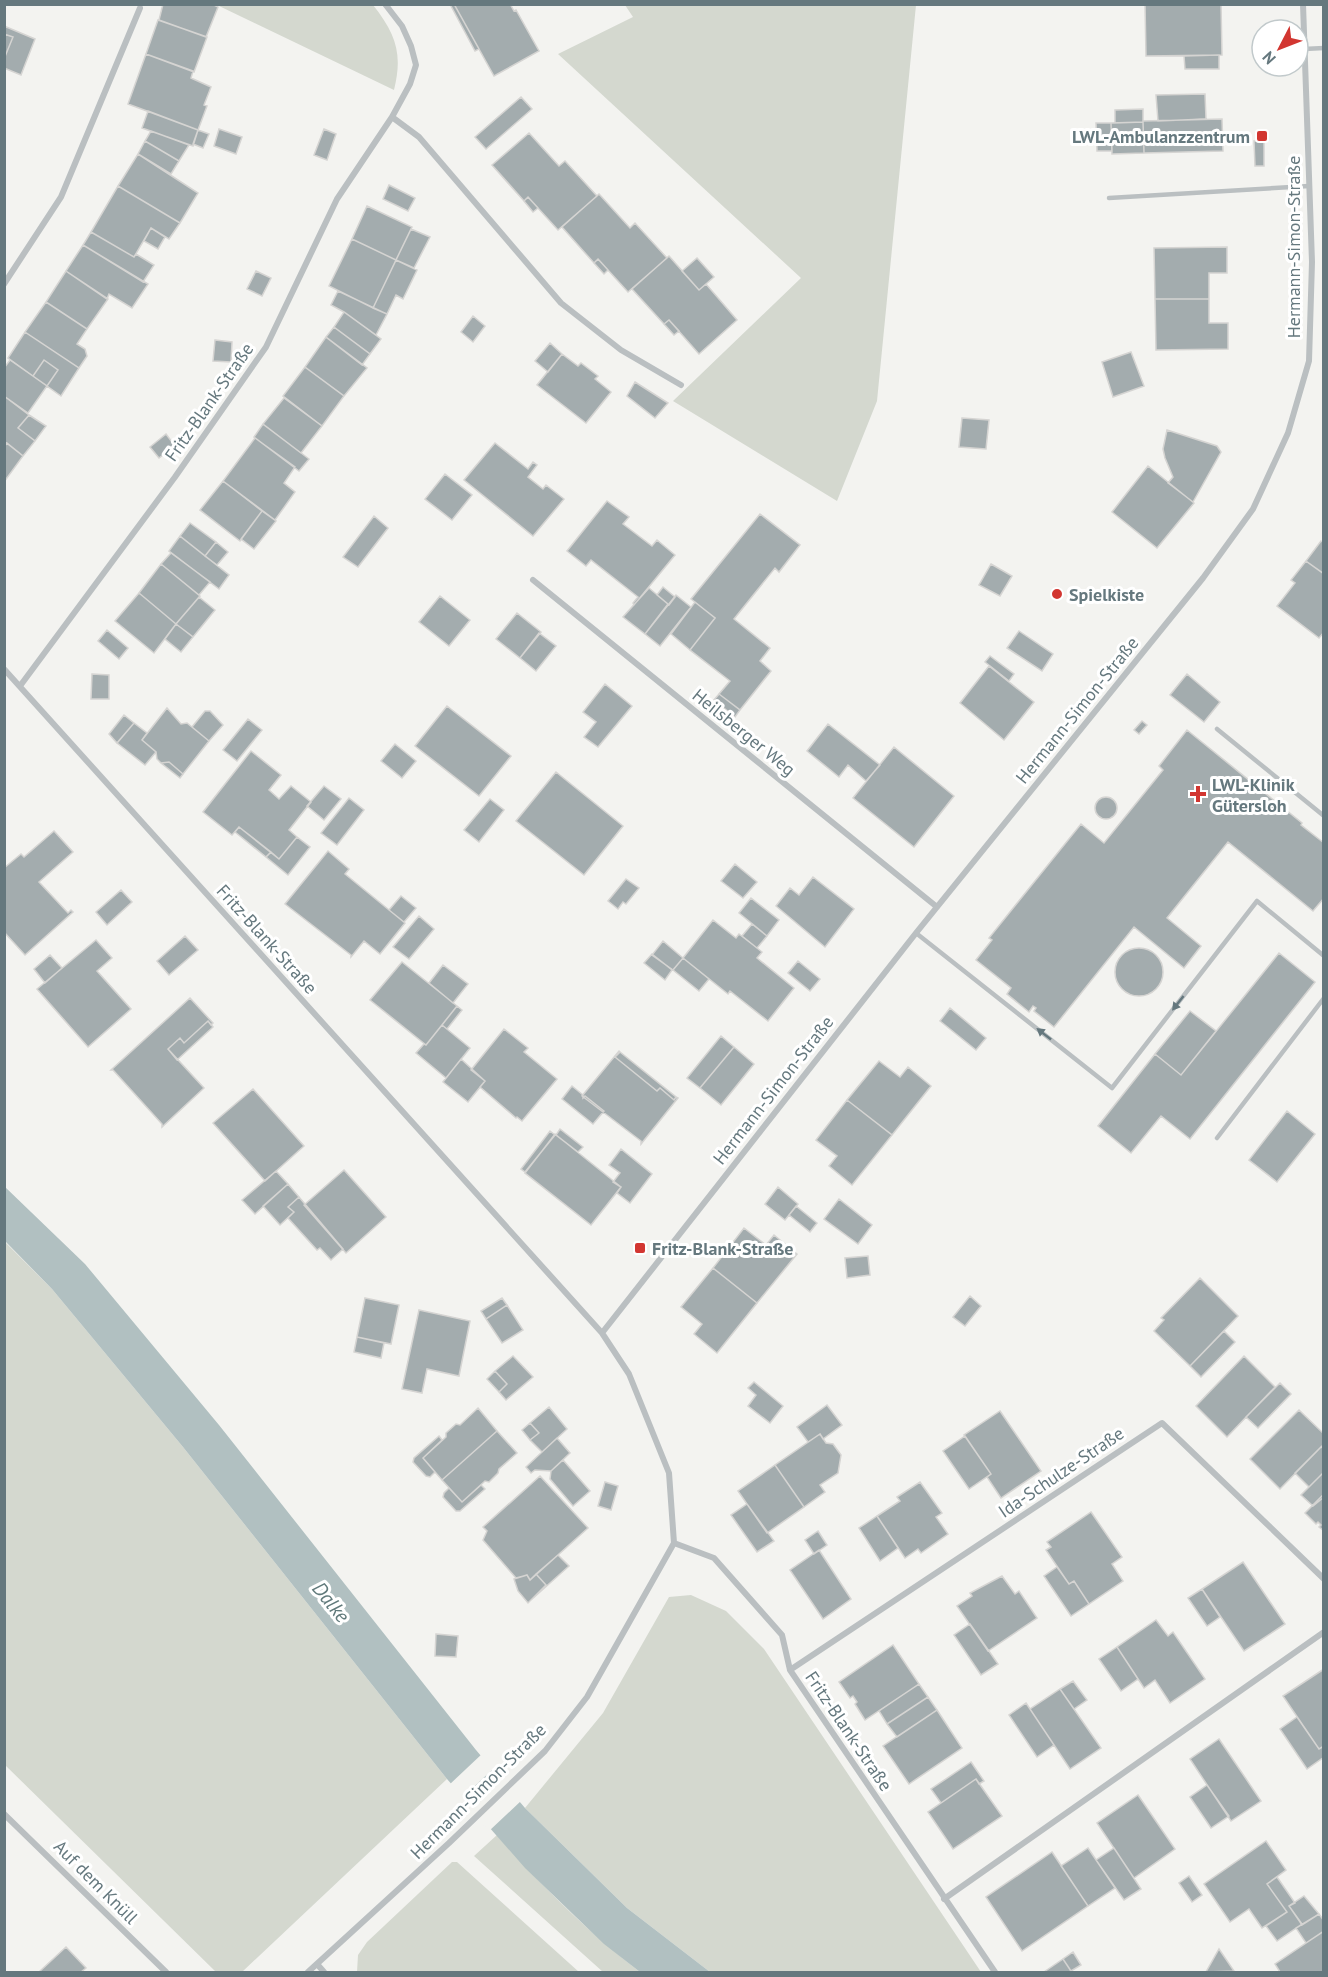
<svg xmlns="http://www.w3.org/2000/svg" width="1328" height="1977" font-family="'PT Sans',sans-serif">
<rect width="100%" height="100%" fill="#f3f3f0"/>
<!-- green -->
<path fill="#d4d8cf" d="M217 5H373C396 34 403 54 394 90Z
M625 5H916L877 401 837 501 673 401 801 278 558 54 633 17Z
M4 1241 52 1289 183 1447 447 1779 242 1972H216L5 1765Z
M691 1595 726 1611 764 1649 981 1972H710L627 1908 525 1808 603 1713 669 1597Z
M497 1835C540 1885 588 1932 640 1972H603L474 1856Z
M452 1862H457L579 1972H357L358 1955 367 1942Z"/>
<!-- water -->
<path fill="#b1c0c1" d="M4 1186 85 1264 219 1425 476 1750 525 1808 627 1908 710 1972H640L604 1944 525 1868 447 1779 183 1447 52 1289 5 1241Z"/>
<!-- pier -->
<path fill="#f3f3f0" d="M483 1753 495 1767 461 1799 449 1785Z
M496 1769 522 1800 489 1831 462 1801Z"/>
<!-- building -->
<path fill="#a3acae" stroke="#d5d4d2" stroke-width="1.5" d="M163 4H212L218 7 206 37 159 20Z
M450 4H454L479 49 475 51Z
M454 4H510L514 11 516 10 539 51 494 76Z
M1145 4H1221L1222 55 1146 56Z
M158 20 207 37 194 72 146 54Z
M4 26 35 39 21 75 4 68V59L13 37 4 34Z
M4 34 13 37 4 59Z
M146 54 193 71 191 78 211 87 204 105 207 106 198 130 128 104Z
M1219 55V69H1185L1184 56Z
M1205 94 1206 119 1158 121 1156 95Z
M521 97 532 109 486 149 475 137Z
M1143 109V122L1115 123V110Z
M148 111 198 130 193 146 142 128Z
M1222 119 1223 151 1144 153 1143 121Z
M1143 122 1144 153 1112 154 1111 123Z
M1096 123H1111L1112 151H1097Z
M219 129 242 137 236 154 214 146Z
M324 129 336 134 327 160 314 155Z
M198 130 209 134 203 148 193 144Z
M151 131 189 145 179 161 145 141Z
M529 133 559 166 565 161 597 196 558 230 528 197 524 201 492 165Z
M145 141 179 161 171 174 138 154Z
M1254 141H1264V166H1255Z
M138 154 198 193 180 223 118 186Z
M389 185 415 198 408 211 383 199Z
M118 186 180 223 169 239 151 228 134 257 91 232Z
M599 194 630 228 635 223 667 258 628 292 598 259 594 263 562 227Z
M528 197 538 208 533 212 524 201Z
M367 206 412 227 396 260 352 239Z
M151 228 165 237 158 249 144 241Z
M411 229 430 237 414 268 396 260Z
M91 232 134 257 136 254 154 265 143 282 83 245Z
M352 239 396 260 373 308 329 286Z
M83 245 148 284 132 308 109 294 107 299 66 271Z
M1227 247V273H1209V299H1155L1154 248Z
M669 256 699 290 706 284 737 320 699 354 669 320 664 324 632 289Z
M697 258 714 277 699 290 682 271Z
M598 259 608 270 604 274 594 263Z
M396 260 417 270 403 299 396 295 387 314 373 308Z
M66 271 108 299 87 329 46 302Z
M256 271 271 278 262 296 247 289Z
M338 291 387 314 376 335 344 312 331 305Z
M1155 299H1209V323H1228V349L1156 350Z
M46 302 87 329 77 344 85 349 87 356 79 368 25 332Z
M344 312 381 339 370 354 334 327Z
M473 316 485 326 473 342 461 332Z
M669 320 679 331 674 335 664 324Z
M334 327 370 354 362 365 326 337Z
M25 332 79 368 61 396 47 386 58 370 44 360 33 376 8 358Z
M326 337 367 368 344 396 305 367Z
M215 340 232 342 231 362 213 361Z
M550 343 562 354 548 372 535 361Z
M1131 352 1144 386 1113 397 1102 362Z
M562 354 578 366 581 363 598 376 595 379 611 392 586 423 537 385Z
M10 360 47 386 28 413 4 396V368Z
M44 360 58 370 47 386 33 376Z
M305 367 344 396 322 426 283 396Z
M635 382 668 403 655 418 627 396Z
M4 396 29 415 18 428 35 441 23 456 4 441Z
M284 398 322 426 301 453 263 424Z
M29 415 46 426 35 441 18 428Z
M962 418 989 420 986 449 959 447Z
M263 424 309 459 299 471 254 437Z
M1167 430 1217 446 1221 452 1193 502 1168 483 1173 477 1165 458 1163 449Z
M166 434 175 446 159 458 150 447Z
M255 438 295 467 284 483 295 492 275 520 223 481Z
M7 443 23 456 4 482V447Z
M495 443 528 469 533 462 537 465 528 477 543 489 546 485 564 499 533 536 464 480Z
M1148 466 1194 503 1157 548 1112 512Z
M445 474 472 495 452 520 425 499Z
M223 481 262 511 240 541 200 510Z
M607 501 629 517 623 524 652 546 657 540 675 555 634 605 633 603 638 597 591 560 586 566 567 551Z
M262 511 276 521 254 549 241 539Z
M760 514 800 545 779 572 775 568 734 619 770 648 760 661 771 671 740 710 719 694 730 681 690 650 715 618 691 599Z
M374 516 388 528 358 567 343 557Z
M190 523 216 542 205 556 180 536Z
M180 536 229 575 219 589 169 551Z
M1321 541 1324 543V574L1306 561Z
M216 542 228 552 217 565 205 556Z
M171 553 210 582 199 595 161 564Z
M1306 561 1324 574V632L1319 638 1277 606 1295 583 1291 580Z
M161 564 200 596 176 624 139 593Z
M991 564 1012 576 1000 596 979 585Z
M663 587 675 597 669 605 657 595Z
M649 588 668 604 645 634 623 617Z
M139 593 176 624 154 653 115 621Z
M676 595 691 607 660 646 645 634Z
M440 596 470 620 449 646 419 622Z
M199 597 215 610 193 637 176 624Z
M695 602 715 618 690 650 671 634Z
M517 613 541 632 520 658 496 639Z
M176 624 193 637 181 652 165 639Z
M107 630 128 648 119 659 98 641Z
M1019 631 1053 654 1042 671 1007 648Z
M539 633 556 646 536 671 520 658Z
M990 656 1014 674 1009 681 985 662Z
M989 666 1034 702 1004 740 960 703Z
M92 674 109 675V699H91Z
M1187 674 1220 702 1204 722 1170 695Z
M605 684 632 706 598 747 584 737 596 722 583 712Z
M719 694 740 710 735 717 714 700Z
M447 706 511 756 479 796 415 746Z
M167 708 181 724 187 723 209 741 183 774 169 762 161 763 157 759 156 752 142 740Z
M205 711H210L223 725 209 741 192 727Z
M124 715 134 723 117 743 109 734Z
M248 719 262 730 237 761 223 750Z
M1142 721 1147 725 1139 734 1134 730Z
M134 723 147 733 142 740 156 752 145 765 117 743Z
M828 724 880 765 866 781 848 765 839 777 807 751Z
M1187 730 1302 823 1301 825 1324 843V898L1313 911 1228 842 1167 918 1201 946 1184 968 1134 927 1054 1027 1034 1011 1036 1008 1033 1006 1029 1012 1007 994 1011 988 976 960 992 940 989 938 1081 824 1104 843 1163 770 1159 766Z
M395 744 416 761 402 778 381 761Z
M894 747 954 796 914 847 853 798Z
M251 751 281 775 269 790 279 799 291 786 311 802 289 830 297 837 279 859 239 827 232 835 203 812Z
M169 762 183 774 180 778 161 763Z
M556 772 623 826 584 875 516 821Z
M324 786 341 799 324 820 307 806Z
M1095 808a11 11 0 1 1 22 0a11 11 0 1 1-22 0Z
M349 798 364 810 337 845 321 833Z
M490 799 504 810 479 842 464 830Z
M239 827 271 852 266 857 235 832Z
M54 831 73 852 39 882 68 913 71 910 73 912 25 955 4 932V868L21 854 24 857Z
M297 837 310 847 288 875 266 857 271 852 279 859Z
M328 851 349 869 345 874 405 923 380 954 364 941 351 957V955L285 904Z
M735 864 757 882 743 898 721 881Z
M813 877 854 909 825 947 776 906 790 888 799 895Z
M626 879 639 888 626 904 623 902 618 909 608 901Z
M121 890 132 902 107 925 96 912Z
M401 896 416 908 404 922 389 910Z
M751 898 779 920 767 936 739 913Z
M419 916 434 929 409 959 393 947Z
M713 920 736 938 739 934 757 948 762 952 757 958 794 988 768 1021 730 991 728 994 683 958Z
M752 924 767 936 757 948 742 936Z
M185 936 198 950 169 975 157 961Z
M96 940 112 958 97 971 131 1009 88 1047 37 989Z
M663 941 683 958 673 970 652 955Z
M1115 972a24 24 0 1 1 48 0a24 24 0 1 1-48 0Z
M1279 953 1315 982 1190 1139 1161 1116 1131 1153 1098 1126 1155 1054 1181 1075Z
M652 954 672 970 665 980 644 963Z
M50 955 62 968 45 983 34 969Z
M683 958 709 979 699 991 673 970Z
M798 961 820 979 810 991 788 973Z
M402 962 457 1006 426 1045 370 1000Z
M443 965 468 984 453 1003 429 983Z
M190 998 213 1023 211 1025 208 1021 184 1043 180 1038 168 1049 204 1088 162 1127V1124L113 1070H111Z
M457 1006 462 1010 447 1029 442 1025Z
M950 1008 986 1038 976 1050 940 1021Z
M1190 1011 1216 1031 1181 1075 1155 1054Z
M208 1021 213 1027 177 1060 168 1049 180 1038 184 1043Z
M442 1025 470 1048 446 1078 416 1053 424 1044 426 1045Z
M504 1029 528 1048 524 1052 557 1079 522 1121 517 1117 516 1118 480 1087 485 1081 471 1070Z
M721 1036 734 1047 700 1088 687 1078Z
M734 1047 754 1064 721 1105 700 1088Z
M619 1051 620 1052 615 1057 657 1091 660 1088 674 1100 676 1097 678 1098 641 1144V1141L582 1096Z
M620 1052 676 1097 674 1100 660 1088 657 1091 615 1057Z
M461 1059 485 1081 468 1102 443 1082Z
M879 1061 900 1077 908 1067 931 1086 892 1135 847 1100Z
M572 1086 583 1095V1098L585 1096 604 1111 593 1124 562 1099Z
M253 1089 304 1146 265 1181 213 1123Z
M847 1100 892 1135 852 1185 829 1166 837 1156 816 1140Z
M1287 1111 1315 1134 1277 1182 1249 1160Z
M560 1129 583 1147 578 1152 556 1135Z
M550 1131 555 1135 525 1172 521 1169Z
M555 1134 621 1187 591 1225 525 1173Z
M621 1149 652 1174 630 1203 617 1193 621 1187 613 1182 620 1173 609 1165Z
M344 1170 386 1217 346 1253 304 1205Z
M276 1171 288 1184 255 1214 242 1200Z
M288 1184 299 1197 288 1207 294 1212 280 1225 263 1206Z
M778 1187 798 1204 785 1220 765 1204Z
M299 1197 343 1249 331 1260 320 1248 317 1250 288 1218 294 1212 288 1207Z
M839 1199 872 1225 858 1244 824 1219Z
M796 1206 817 1223 810 1232 789 1215Z
M744 1228 766 1245 774 1235 797 1254 757 1303 713 1268Z
M868 1256 870 1275 847 1278 845 1258Z
M713 1268 757 1303 717 1353 694 1334 702 1324 681 1307Z
M1200 1278 1238 1316 1190 1366 1154 1331 1164 1320 1161 1318Z
M970 1296 981 1306 965 1326 953 1317Z
M365 1298 399 1305 391 1344 357 1337Z
M502 1298 507 1305 486 1319 481 1311Z
M507 1305 523 1330 502 1343 486 1319Z
M419 1310 470 1321 459 1376 427 1369 422 1393 402 1389Z
M1224 1331 1235 1342 1201 1377 1190 1366Z
M357 1337 384 1343 381 1358 354 1352Z
M513 1356 533 1377 506 1400 499 1392 507 1384 495 1371Z
M1244 1356 1275 1387 1227 1437 1196 1406Z
M495 1371 507 1384 499 1392 487 1379Z
M754 1382 783 1406 770 1423 748 1406 756 1395 748 1388Z
M1280 1383 1291 1394 1258 1428 1246 1417Z
M827 1405 842 1425 823 1439 820 1434 808 1442 797 1427Z
M549 1407 567 1429 542 1452 530 1440 539 1433 530 1423Z
M478 1408 497 1431 442 1480 423 1458 446 1437V1433L456 1424 460 1425Z
M1299 1410 1324 1434V1444L1280 1489 1250 1459Z
M1000 1411 1041 1471 1001 1498 987 1477 991 1474 964 1435Z
M530 1423 539 1433 530 1440 522 1430Z
M497 1431 517 1453 499 1469 498 1473 489 1482 485 1481 462 1502 442 1480Z
M820 1434 826 1443 833 1444 841 1455 838 1473 820 1485 825 1492 804 1507 775 1465Z
M439 1436 442 1440 423 1458 435 1472 430 1477 426 1476 413 1462 414 1458Z
M965 1436 991 1474 969 1489 943 1451Z
M557 1438 570 1453 551 1471 535 1470 531 1473 526 1467Z
M1321 1447 1324 1449V1472L1309 1487 1295 1473Z
M563 1460 590 1491 573 1506 550 1479 551 1471Z
M775 1465 804 1507 767 1533 738 1491Z
M1324 1472V1497L1313 1506 1301 1495Z
M540 1476 588 1528 530 1580 527 1575 516 1578 483 1540 487 1531 483 1527Z
M605 1482 618 1486 611 1510 598 1506Z
M920 1482 942 1513 936 1517 948 1534 921 1553 918 1549 905 1558 877 1516 900 1501 897 1497Z
M481 1485 485 1489 460 1511H456L443 1497 444 1493 449 1488 462 1502Z
M1322 1496 1324 1497V1531L1319 1527 1321 1525 1318 1522 1316 1524 1305 1513Z
M747 1504 774 1541 757 1552 731 1515Z
M1091 1512 1122 1557 1112 1564 1123 1581 1089 1604 1074 1581 1069 1584 1046 1550 1051 1547 1047 1542Z
M877 1516 898 1548 880 1561 859 1528Z
M818 1531 827 1545 814 1554 805 1540Z
M819 1550 851 1599 823 1619 790 1570Z
M558 1555 569 1566 531 1600 546 1585 536 1574Z
M1243 1562 1285 1624 1244 1651 1202 1589Z
M1057 1567 1069 1584 1074 1581 1089 1604 1071 1616 1044 1576Z
M536 1574 546 1585 528 1603 518 1591 514 1579 527 1575 530 1580Z
M1002 1576 1015 1594 1019 1591 1037 1618 988 1651 957 1606 972 1596 970 1593Z
M1202 1589 1220 1617 1207 1626 1188 1598Z
M1156 1620 1168 1636 1173 1632 1205 1679 1170 1703 1155 1680 1144 1688 1117 1647Z
M970 1624 998 1664 981 1675 954 1635Z
M436 1634 458 1636 456 1657 435 1656Z
M893 1645 919 1684 865 1720 855 1704 857 1702 853 1696 850 1698 839 1682Z
M1117 1647 1138 1679 1121 1691 1099 1659Z
M1324 1669V1746L1319 1749 1283 1696Z
M1073 1681 1087 1700 1074 1709 1060 1689Z
M919 1684 928 1697 887 1724 879 1711Z
M1060 1689 1101 1748 1070 1769 1030 1709Z
M928 1697 937 1710 897 1737 887 1724Z
M1026 1703 1054 1745 1037 1757 1009 1715Z
M937 1710 962 1748 909 1784 883 1746Z
M1297 1717 1319 1749 1324 1746V1757L1307 1769 1280 1729Z
M1219 1739 1261 1801 1231 1821 1190 1759Z
M971 1762 984 1781 979 1784 976 1779 941 1803 931 1789Z
M976 1779 1002 1816 953 1849 928 1812Z
M1207 1785 1229 1816 1211 1828 1190 1797Z
M1138 1795 1175 1849 1134 1878 1097 1823Z
M1266 1841 1286 1870 1267 1884 1287 1912 1262 1928 1249 1909 1230 1922 1204 1884Z
M1088 1848 1115 1888 1088 1906 1061 1866Z
M1114 1848 1141 1889 1124 1900 1096 1860Z
M1052 1852 1088 1906 1022 1951 986 1897Z
M1189 1876 1202 1895 1192 1902 1179 1883Z
M1277 1877 1295 1903 1289 1906 1302 1924 1277 1941 1266 1926 1287 1912 1267 1884Z
M1304 1896 1319 1914 1302 1925 1289 1906Z
M1319 1914 1324 1921V1931L1306 1943 1296 1928Z
M1324 1931V1972H1280L1275 1964Z
M66 1947 86 1968 81 1972H39Z
M1219 1949 1234 1971 1206 1972Z
M1073 1952 1081 1965 1071 1971 1063 1959Z
M1063 1959 1071 1971 1069 1972H1044Z"/>
<g fill="none" stroke-linecap="round" stroke-linejoin="round">
<!-- lane -->
<path stroke="#babfc1" stroke-width="4.5" d="M1304 49 1324 48
M1109 198 1309 186
M1217 729 1324 816
M916 933 1112 1088 1257 901 1324 956
M1217 1138 1324 998"/>
<!-- street -->
<path stroke="#babfc1" stroke-width="6" d="M392 117 419 137 561 303 621 350 681 385
M4 284 61 197 140 8
M533 580 937 907
M4 669 602 1333 629 1374 669 1473 674 1543
M20 686 175 477 266 347 337 199 392 117 410 84 416 65 411 46 402 26 385 4
M602 1333 916 933 1203 578 1253 509 1288 433 1309 361 1312 262 1303 4
M674 1543 714 1558 782 1635 790 1670 995 1972
M790 1670 1162 1423 1324 1579
M4 1814 166 1972
M944 1899 1324 1632
M317 1964 324 1972
M308 1972 449 1843 545 1751 587 1697 674 1543"/>
</g>
<!-- one-way arrows -->
<defs><path id="oneway-solid" d="M-6-.8H1V-3.2L6.5 0L1 3.2V.8H-6Z" transform="scale(1.5)"/></defs>
<g fill="#65787e">
<use href="#oneway-solid" transform="translate(1178 1003) rotate(128)"/>
<use href="#oneway-solid" transform="translate(1044 1034) rotate(-142)"/>
</g>
<!-- markers -->
<g fill="#d23631" stroke="#fff" stroke-width="2">
<rect x="1256" y="130" width="12" height="12" rx="3"/>
<circle cx="1057" cy="594" r="6"/>
<path d="M1195 785h6v6h6v6h-6v6h-6v-6h-6v-6h6z"/>
<rect x="634" y="1242" width="12" height="12" rx="3"/>
</g>
<g text-anchor="middle" dominant-baseline="central" stroke-width="6" stroke-linejoin="round" paint-order="stroke">
<!-- poi labels -->
<g font-size="18" font-weight="bold" fill="#65787e" stroke="#fff" text-anchor="start">
<text x="1250" y="136" text-anchor="end">LWL-Ambulanzzentrum</text>
<text x="1069" y="594">Spielkiste</text>
<text x="1212" y="784">LWL-Klinik<tspan x="1212" dy="21">Gütersloh</tspan></text>
<text x="652" y="1248">Fritz-Blank-Straße</text>
</g>
<!-- street labels -->
<g font-size="18" fill="#65787e" stroke="#fff">
<text transform="translate(1293 247) rotate(-90)">Hermann-Simon-Straße</text>
<text transform="translate(209 402) rotate(-55)">Fritz-Blank-Straße</text>
<text transform="translate(1077 710) rotate(-51)">Hermann-Simon-Straße</text>
<text transform="translate(744 732) rotate(39)">Heilsberger Weg</text>
<text transform="translate(267 939) rotate(48)">Fritz-Blank-Straße</text>
<text transform="translate(773 1090) rotate(-52)">Hermann-Simon-Straße</text>
<text transform="translate(1061 1472) rotate(-34)">Ida-Schulze-Straße</text>
<text transform="translate(849 1731) rotate(56)">Fritz-Blank-Straße</text>
<text transform="translate(478 1791) rotate(-45)">Hermann-Simon-Straße</text>
<text transform="translate(96 1882) rotate(45)">Auf dem Knüll</text>
</g>
<!-- water labels -->
<g font-size="20" font-style="italic" fill="#617a7b" stroke="#fff">
<text transform="translate(331 1602) rotate(51)">Dalke</text>
</g>
</g>
<!-- border -->
<rect width="1328" height="1977" fill="none" stroke="#65787e" stroke-width="12"/>
<!-- north arrow -->
<g transform="translate(1280 48) rotate(228)"><circle r="28" fill="#ffffff" stroke="#c1c9cb" stroke-width="1.5"/>
<path d="M0-4.5L10 22L0 15L-10 22Z" fill="#d23631"/>
<text y="-9" font-size="16" font-weight="bold" text-anchor="middle" fill="#65787e">N</text>
</g>
</svg>
